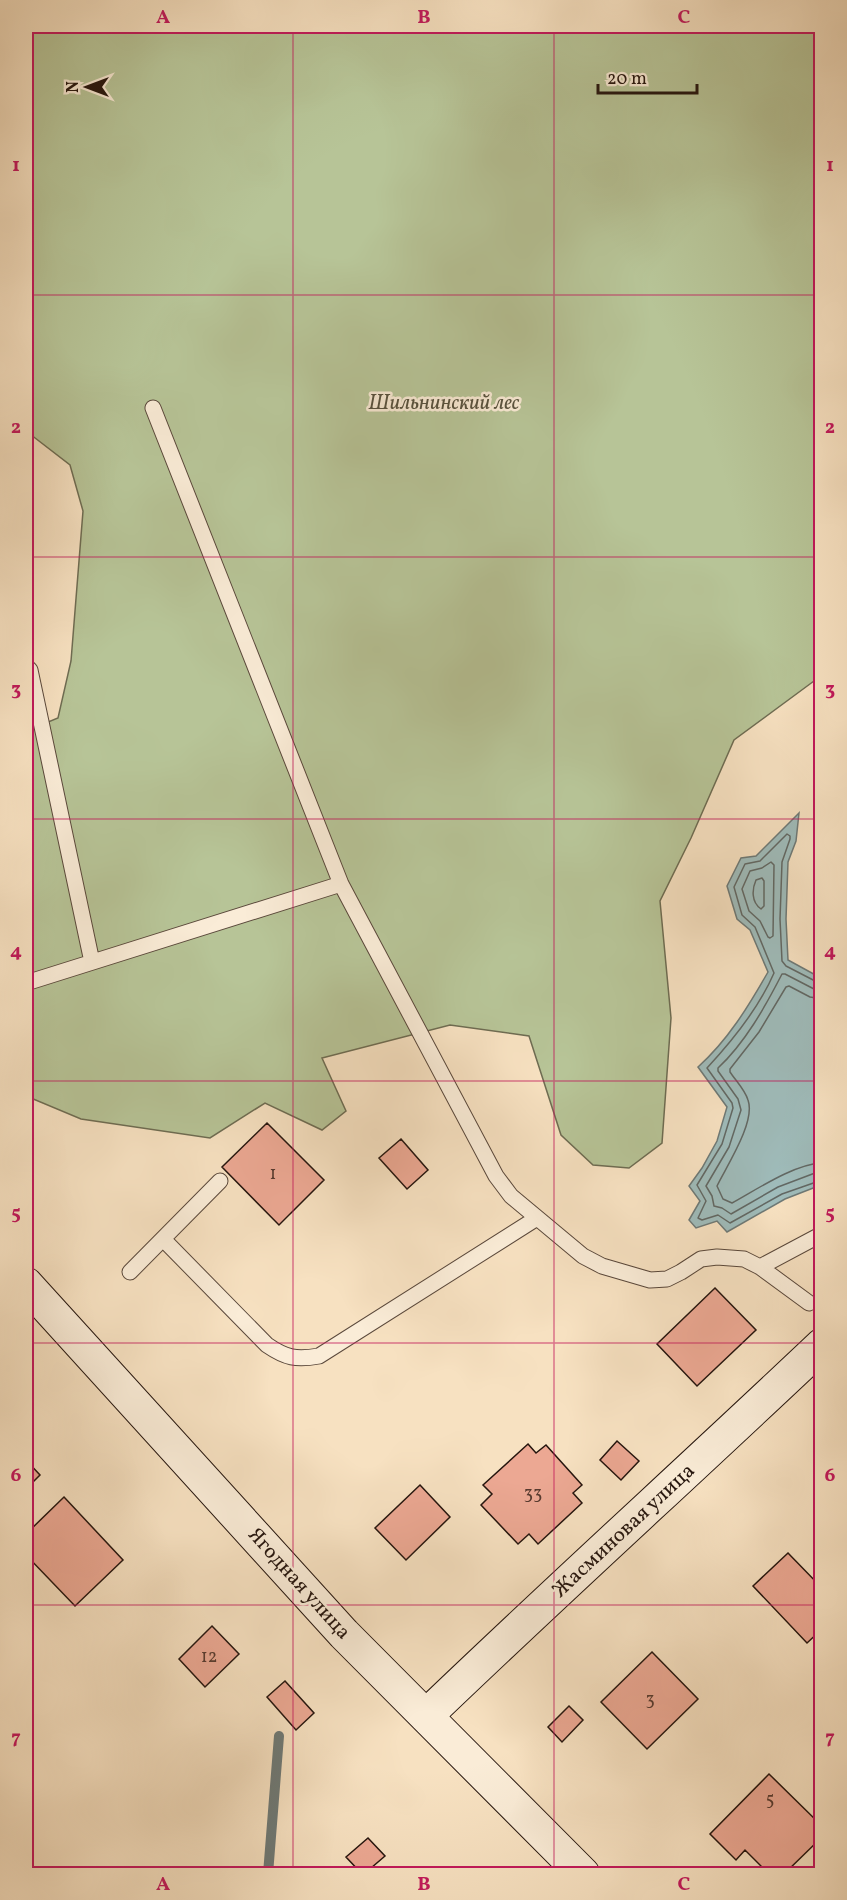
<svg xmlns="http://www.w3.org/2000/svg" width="847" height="1900" font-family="Vollkorn,serif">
<rect width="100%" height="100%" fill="#f7e1c1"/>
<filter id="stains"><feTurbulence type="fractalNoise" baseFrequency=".00333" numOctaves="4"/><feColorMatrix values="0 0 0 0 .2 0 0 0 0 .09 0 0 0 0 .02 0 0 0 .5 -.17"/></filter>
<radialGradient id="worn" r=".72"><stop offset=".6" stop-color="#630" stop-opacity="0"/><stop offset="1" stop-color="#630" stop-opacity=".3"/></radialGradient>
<!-- green -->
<path fill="#b7c497" stroke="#6e6c52" stroke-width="1.5" d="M26 26H821V684L814 681 734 740 691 838 660 901 671 1018 662 1143 629 1168 593 1165 561 1135 529 1036 450 1025 322 1058 346 1111 322 1130 265 1103 210 1138 81 1119 26 1096V716L41 725 58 718 71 661 83 511 70 465 26 431Z"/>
<!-- water -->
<path fill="#9fbcbb" stroke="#6e7976" stroke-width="1.5" d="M799 813 796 841 788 862 786 919 788 960 821 978V1185L785 1199 727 1232 717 1221 696 1228 689 1220 700 1201 689 1186 702 1168 717 1141 727 1107 698 1067C728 1040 748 1007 768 972L750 930 737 919 727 886 741 858 756 856Z"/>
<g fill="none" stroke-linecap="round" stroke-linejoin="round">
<!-- shore -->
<path stroke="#626864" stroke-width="1.5" d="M771 862 774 865 773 936 770 938 768 937 760 921 749 911 742 889 750 871 762 868Z
M762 878 764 881V906L761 909C751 902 752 889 756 880Z
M822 983 817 982 786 966 782 961 780 919 782 862 790 839V836L787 834 760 861 745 864 734 887 742 915 755 927 774 973C759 1008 733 1040 707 1068L732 1103 733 1108 722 1144 697 1185 706 1201 698 1218 702 1220 718 1215 730 1223 782 1194 822 1180
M822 990 814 989 785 974H782C765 1007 745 1043 718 1068V1071L738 1099 741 1110 729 1147 706 1186 712 1196 714 1206 722 1208 731 1214 778 1187 815 1173 822 1172
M822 999 810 997 789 986 786 987 759 1032 730 1069V1072C736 1081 745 1090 748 1100 756 1122 726 1167 717 1186L723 1199 732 1203C756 1190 794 1164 822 1163"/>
<!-- stream -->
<path stroke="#6e7976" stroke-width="10" d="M268 1874 279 1736"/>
</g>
<!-- building -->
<path fill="#eca893" stroke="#25150e" stroke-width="1.5" d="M267 1123 324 1180 279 1225 222 1167Z
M401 1139 428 1170 407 1189 379 1158Z
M715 1288 756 1330 697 1386 657 1344Z
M617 1441 639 1461 621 1480 600 1460Z
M528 1444 536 1453 546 1445 582 1485 573 1493 582 1503 538 1544 529 1534 518 1544 481 1505 492 1494 483 1485Z
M26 1460 40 1475 26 1489Z
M420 1485 450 1517 406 1560 375 1528Z
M64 1497 123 1560 75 1606 26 1555V1534Z
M788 1553 822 1588V1629L807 1643 753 1586Z
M212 1626 239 1654 205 1687 179 1659Z
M652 1652 698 1699 647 1749 601 1702Z
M285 1681 314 1713 296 1730 267 1697Z
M569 1706 583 1720 562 1742 548 1727Z
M769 1774 822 1826V1837L784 1874H769L745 1850 736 1860 710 1834Z
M368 1838 385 1856 364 1874H362L346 1857Z"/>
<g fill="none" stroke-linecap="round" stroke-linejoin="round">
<!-- lane casing -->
<g stroke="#5a483b" stroke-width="17">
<path id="lane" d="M153 408 341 884 496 1176 511 1196 583 1256 602 1266 650 1280 667 1279 681 1272 701 1259 717 1257 744 1259 760 1267 809 1303
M26 666 30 670 92 962
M26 983 341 884
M163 1239 267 1345C286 1358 296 1360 319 1356L537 1218
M760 1267 822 1234
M130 1272 220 1181"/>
</g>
<!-- secondary casing -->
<g stroke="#25150e" stroke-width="35">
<path id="secondary" d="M26 1284 344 1634 583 1874
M426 1716C556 1591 690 1470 822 1345"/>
</g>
<!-- lane -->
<use href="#lane" stroke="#faecd7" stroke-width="15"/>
<!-- secondary -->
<use href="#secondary" stroke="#faecd7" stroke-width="33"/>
</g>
<!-- grid -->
<path fill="none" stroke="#c2185b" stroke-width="1.5" stroke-opacity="0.55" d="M293 26V1874M554 26V1874M26 295H822M26 557H822M26 819H822M26 1081H822M26 1343H822M26 1605H822"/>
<g text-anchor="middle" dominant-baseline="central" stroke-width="5" stroke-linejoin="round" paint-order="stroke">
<!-- number labels -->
<g font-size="18" fill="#573a2f">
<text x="273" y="1174">1</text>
<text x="533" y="1494">33</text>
<text x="209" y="1657">12</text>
<text x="650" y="1700">3</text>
<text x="770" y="1800">5</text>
</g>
<!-- park labels -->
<g font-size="21" font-style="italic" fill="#58523e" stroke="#faecd7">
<text x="444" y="403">Шильнинский лес</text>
</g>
<!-- street labels -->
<g font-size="21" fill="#25150e" stroke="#faecd7">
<text transform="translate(624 1531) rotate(-43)">Жасминовая улица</text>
<text transform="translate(299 1584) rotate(48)">Ягодная улица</text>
</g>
</g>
<!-- margin -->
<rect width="847" height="1900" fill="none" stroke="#f7e1c1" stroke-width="66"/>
<!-- north arrow -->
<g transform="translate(87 87) rotate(270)" stroke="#faecd7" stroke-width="4.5" paint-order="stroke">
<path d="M0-4.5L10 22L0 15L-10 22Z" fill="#25150e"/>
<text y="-9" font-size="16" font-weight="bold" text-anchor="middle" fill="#25150e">N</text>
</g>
<!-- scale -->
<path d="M598 84v9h99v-9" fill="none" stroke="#25150e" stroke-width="3"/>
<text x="607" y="84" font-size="18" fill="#25150e" stroke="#faecd7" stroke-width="4.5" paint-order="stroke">20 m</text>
<rect x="33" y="33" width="781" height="1834" fill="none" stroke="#c2185b" stroke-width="2"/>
<g font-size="20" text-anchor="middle" font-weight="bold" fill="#c2185b">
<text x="163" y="23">A</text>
<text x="424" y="23">B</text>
<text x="684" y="23">C</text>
<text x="16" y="171">1</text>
<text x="830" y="171">1</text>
<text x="16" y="433">2</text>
<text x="830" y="433">2</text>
<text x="16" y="695">3</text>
<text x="830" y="695">3</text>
<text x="16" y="957">4</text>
<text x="830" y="957">4</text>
<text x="16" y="1219">5</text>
<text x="830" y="1219">5</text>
<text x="16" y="1481">6</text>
<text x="830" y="1481">6</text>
<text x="16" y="1743">7</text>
<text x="830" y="1743">7</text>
<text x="163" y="1890">A</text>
<text x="424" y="1890">B</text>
<text x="684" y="1890">C</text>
</g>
<rect width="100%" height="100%" filter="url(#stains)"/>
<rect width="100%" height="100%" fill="url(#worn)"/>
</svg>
